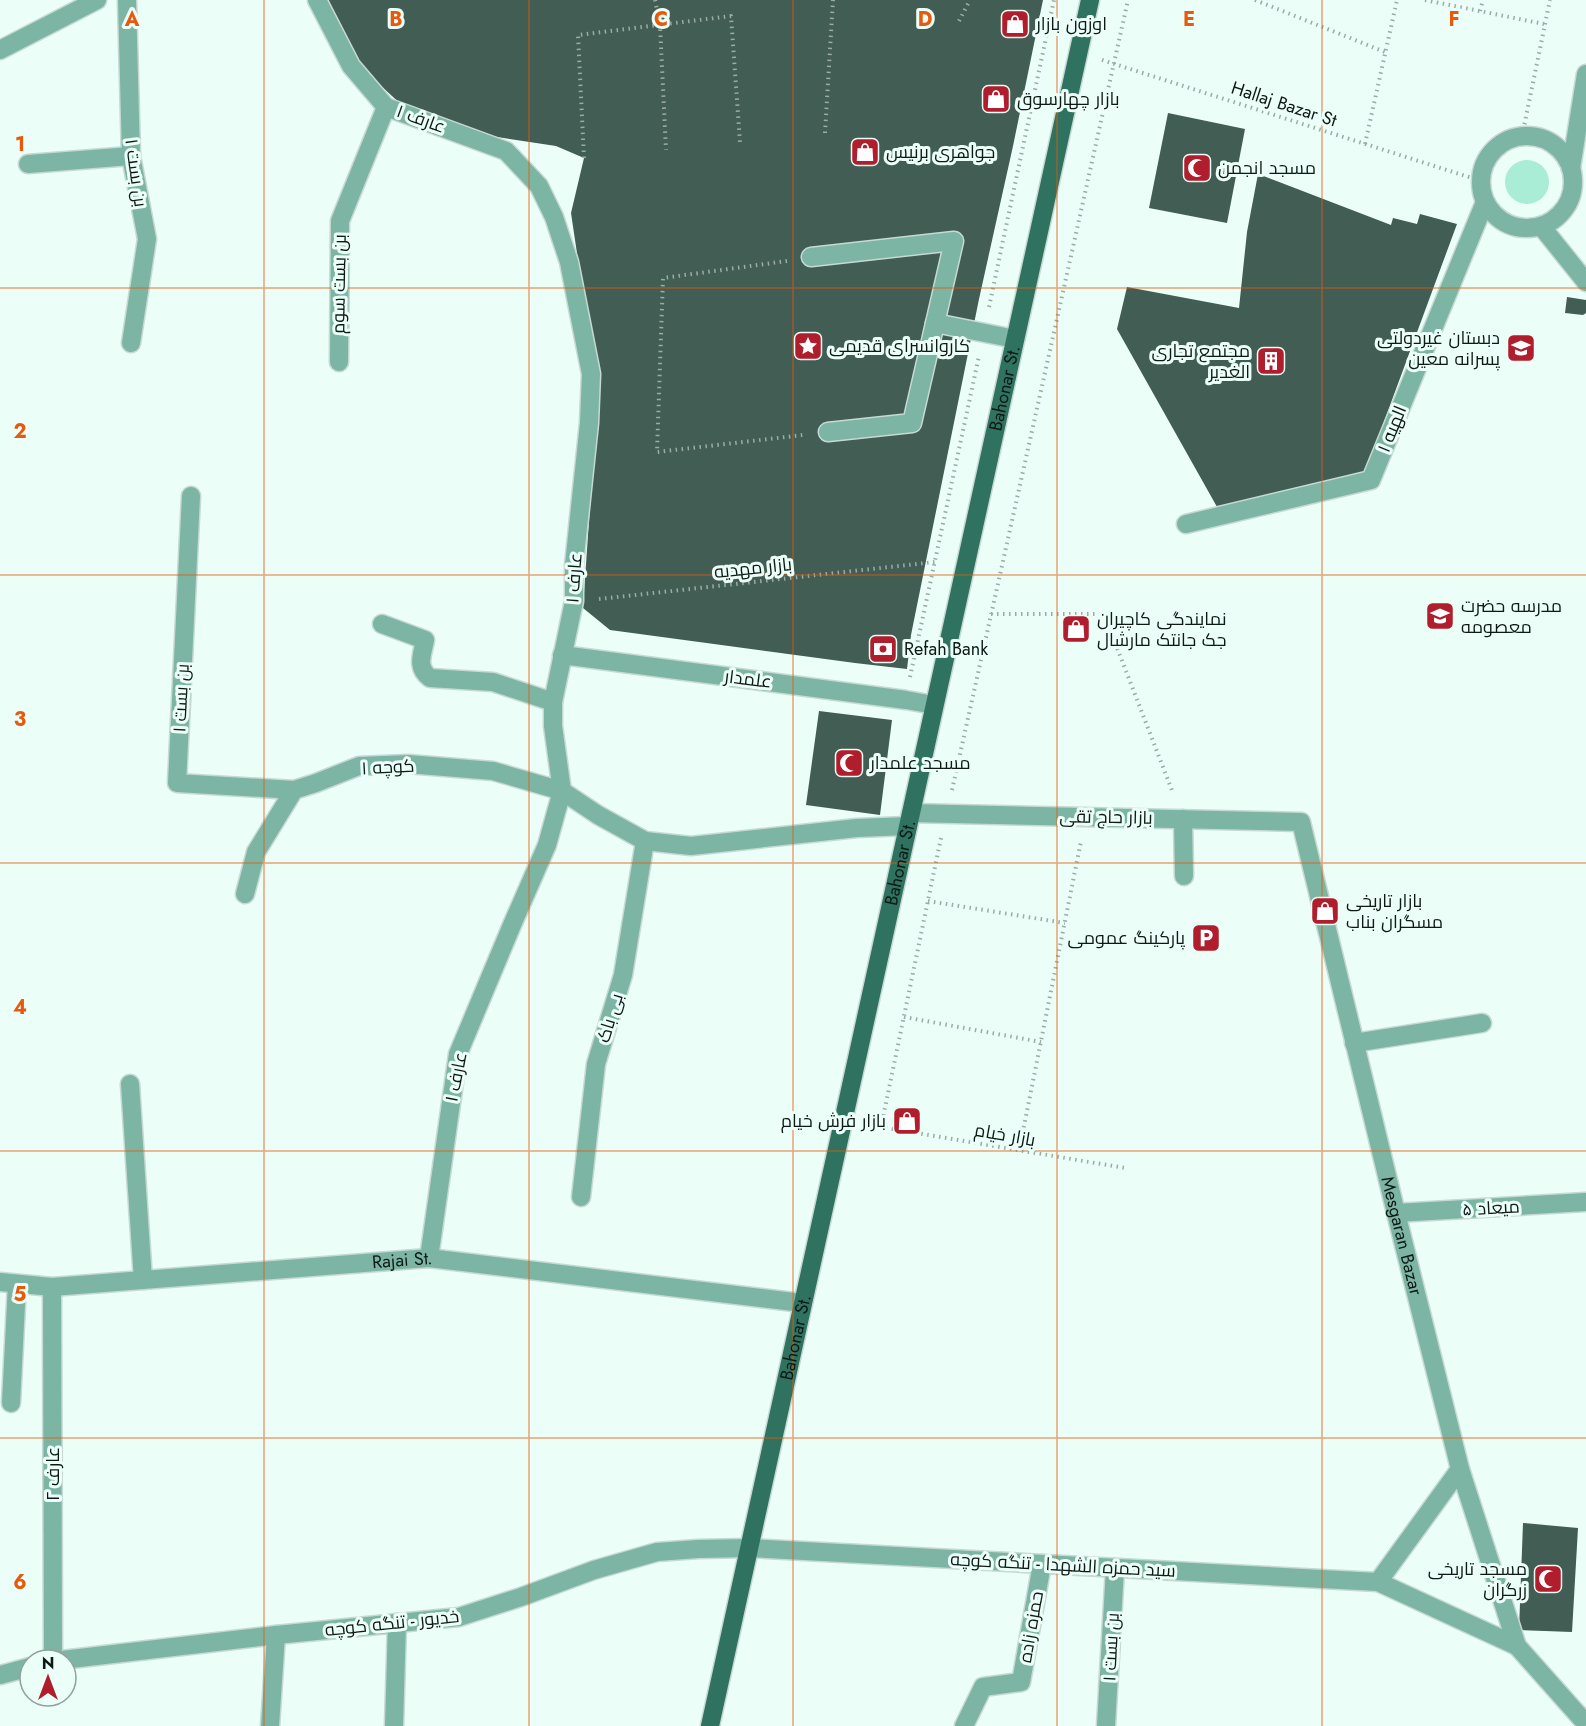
<svg xmlns="http://www.w3.org/2000/svg" width="1586" height="1726" font-family="Jost,Cairo,sans-serif">
<rect width="100%" height="100%" fill="#ebfef7"/>
<!-- green -->
<path fill="#aaedd7" d="M1505 182a22 22 0 1 1 44 0a22 22 0 1 1-44 0Z"/>
<!-- building -->
<path fill="#415d54" d="M326 0H1043L1013 146 979 299 911 635 907 669 855 663 610 630 583 608 599 375 585 307 571 213 584 158 556 146 471 133 406 109 364 70Z
M1168 113 1245 129 1227 223 1149 208Z
M1258 174 1391 225 1393 218 1417 224 1420 214 1457 224 1365 473 1221 514 1117 329 1127 287 1239 308 1247 232Z
M1567 297 1586 300V313L1583 315 1565 313Z
M819 711 892 720 880 815 806 805Z
M1523 1523 1578 1528 1572 1632 1519 1630Z"/>
<g fill="none" stroke-linecap="round" stroke-linejoin="round">
<!-- minor casing -->
<g stroke="#c7d9d3" stroke-width="21">
<g id="minor">
<path d="M127 0 131 156 147 239 131 343"/>
<path d="M317 0 351 66 386 107 506 151 539 186 554 217 569 262 591 374 589 423 574 565V601L553 702V726L562 791 547 845 512 925 458 1054 429 1258"/>
<path d="M0 50 97 0"/>
<circle cx="1527" cy="182" r="46"/>
<path d="M28 164 131 156"/>
<path d="M1571 168 1586 74"/>
<path d="M1541 226 1586 282"/>
<path d="M811 257 954 241 912 423 828 432"/>
<path d="M935 323 1015 339"/>
<path d="M339 362 340 221 386 107"/>
<path d="M191 496 177 783 294 790"/>
<path d="M1186 524 1371 480 1485 202"/>
<path d="M382 624 425 640C422 656 416 667 430 678L493 682 553 702"/>
<path d="M562 655 906 700 934 705"/>
<path id="s1" d="M911 813 1301 822 1396 1213 1460 1469 1517 1646 1581 1718"/>
<path d="M1183 819 1184 876"/>
<path d="M645 841 691 846 857 828 908 826"/>
<path d="M245 894 256 852 294 790 316 783 359 766 408 764 493 771 562 791 598 815 645 841 623 975 596 1064 581 1197"/>
<path d="M1354 1043 1482 1023"/>
<path d="M130 1084 143 1280"/>
<path d="M1396 1213 1586 1202"/>
<path id="s2" d="M0 1282 52 1287 429 1258 802 1303"/>
<path d="M52 1287 53 1660"/>
<path d="M11 1403 17 1284"/>
<path d="M1378 1582 1460 1469"/>
<path d="M62 1660 276 1635 459 1617 521 1597 594 1570 657 1552 698 1549 749 1548 1378 1582 1517 1646"/>
<path d="M0 1675 30 1667"/>
<path d="M270 1726 276 1635"/>
<path d="M394 1726 397 1623"/>
<path d="M964 1726 983 1687 1021 1682 1042 1564"/>
<path d="M1106 1726 1115 1568"/>
</g>
</g>
<!-- major casing -->
<g stroke="#c7d9d3" stroke-width="21">
<g id="major">
<path id="s3" d="M710 1726 1090 0"/>
</g>
</g>
<!-- path -->
<path stroke="#9baca6" stroke-width="4" stroke-dasharray="1.5 4.5" stroke-linecap="butt" d="M655 0 660 25 666 150
M1255 0 1385 52
M1425 0 1544 24
M1480 11 1483 0
M959 21 970 0
M1102 60 1475 179
M825 133 833 0
M1522 136 1550 0
M1365 144 1397 0
M584 158 578 35 731 16 740 142
M787 261 663 278 657 452 803 435
M989 307 1054 0
M599 599 935 562
M991 614H1104L1173 793
M910 677 979 356
M952 790 1128 0
M941 838 881 1127 1125 1168
M928 901 1065 923
M904 1017 1041 1042
M1019 1151 1081 841"/>
<!-- minor -->
<use href="#minor" stroke="#7cb5a3" stroke-width="18"/>
<!-- major -->
<use href="#major" stroke="#2f7260" stroke-width="18"/>
</g>
<!-- grid -->
<path fill="none" stroke="#e8590c" stroke-width="1.5" stroke-opacity="0.55" d="M264 0V1726M529 0V1726M793 0V1726M1057 0V1726M1322 0V1726M0 288H1586M0 575H1586M0 863H1586M0 1151H1586M0 1438H1586"/>
<!-- icons -->
<defs>
<g id="shop-square" transform="scale(1.5)"><rect x="-9" y="-9" width="18" height="18" rx="4" fill="#b01d2c" stroke="#ebfef7"/><path d="M-5-2.5h2.3a2.7 3.5 0 0 1 5.4 0H5L5.5 6h-11ZM-1.5-2.5h3a1.5 2.3 0 0 0-3 0Z" fill="#fff"/></g>
<g id="mosque-square" transform="scale(1.5)"><rect x="-9" y="-9" width="18" height="18" rx="4" fill="#b01d2c" stroke="#ebfef7"/><path d="M3.5-4.9A6 6 0 1 0 3.5 4.9A5 5 0 1 1 3.5-4.9Z" fill="#fff"/></g>
<g id="sight-square" transform="scale(1.5)"><rect x="-9" y="-9" width="18" height="18" rx="4" fill="#b01d2c" stroke="#ebfef7"/><path d="M0-6L1.8-2.2L6-1.7L2.9 1.2L3.7 5.4L0 3.3L-3.7 5.4L-2.9 1.2L-6-1.7L-1.8-2.2Z" fill="#fff"/></g>
<g id="school-square" transform="scale(1.5)"><rect x="-9" y="-9" width="18" height="18" rx="4" fill="#b01d2c" stroke="#ebfef7"/><path d="M0-5L7-2L0 1L-7-2ZM-4 1L0 2.5L4 1V4Q0 6-4 4Z" fill="#fff"/></g>
<g id="building-square" transform="scale(1.5)"><rect x="-9" y="-9" width="18" height="18" rx="4" fill="#b01d2c" stroke="#ebfef7"/><path d="M-4-6H4V6H1V3H-1V6H-4ZM-2.5-4.3h1.7v1.8h-1.7ZM.8-4.3h1.7v1.8H.8ZM-2.5-1h1.7V.8h-1.7ZM.8-1h1.7V.8H.8Z" fill="#fff"/></g>
<g id="bank-square" transform="scale(1.5)"><rect x="-9" y="-9" width="18" height="18" rx="4" fill="#b01d2c" stroke="#ebfef7"/><path d="M-6-4H6V4H-6ZM0-2.3a2.3 2.3 0 1 0 0 4.6a2.3 2.3 0 1 0 0-4.6Z" fill="#fff"/></g>
<g id="parking-square" transform="scale(1.5)"><rect x="-9" y="-9" width="18" height="18" rx="4" fill="#b01d2c" stroke="#ebfef7"/><path d="M-3.5-5.5H1a3.5 3.5 0 0 1 0 7H-1V5.5H-3.5ZM-1-3.4V-.6H.8a1.4 1.4 0 0 0 0-2.8Z" fill="#fff"/></g>
</defs>
<g fill-rule="evenodd">
<use href="#shop-square" x="1015" y="24"/>
<use href="#shop-square" x="996" y="99"/>
<use href="#shop-square" x="865" y="152"/>
<use href="#mosque-square" x="1197" y="168"/>
<use href="#sight-square" x="808" y="346"/>
<use href="#school-square" x="1521" y="348"/>
<use href="#building-square" x="1271" y="361"/>
<use href="#school-square" x="1440" y="616"/>
<use href="#shop-square" x="1076" y="629"/>
<use href="#bank-square" x="883" y="649"/>
<use href="#mosque-square" x="849" y="763"/>
<use href="#shop-square" x="1325" y="911"/>
<use href="#parking-square" x="1206" y="938"/>
<use href="#shop-square" x="907" y="1121"/>
<use href="#mosque-square" x="1548" y="1579"/>
</g>
<g text-anchor="middle" dominant-baseline="central" stroke-width="6" stroke-linejoin="round" paint-order="stroke">
<!-- poi labels -->
<g font-size="18" fill="#0d1915" stroke="#ebfef7" text-anchor="start">
<text x="1036" y="24">اوزون بازار</text>
<text x="1017" y="99">بازار چهارسوق</text>
<text x="886" y="152">جواهری برنیس</text>
<text x="1218" y="168">مسجد انجمن</text>
<text x="1500" y="338" text-anchor="end">دبستان غیردولتی<tspan x="1500" dy="21">پسرانه معین</tspan></text>
<text x="829" y="346">کاروانسرای قدیمی</text>
<text x="1250" y="351" text-anchor="end">مجتمع تجاری<tspan x="1250" dy="21">الغدیر</tspan></text>
<text x="1461" y="606">مدرسه حضرت<tspan x="1461" dy="21">معصومه</tspan></text>
<text x="1097" y="619">نمایندگی کاچیران<tspan x="1097" dy="21">جک جانتک مارشال</tspan></text>
<text x="904" y="649">Refah Bank</text>
<text x="870" y="763">مسجد علمدار</text>
<text x="1346" y="901">بازار تاریخی<tspan x="1346" dy="21">مسگران بناب</tspan></text>
<text x="1185" y="938" text-anchor="end">پارکینگ عمومی</text>
<text x="886" y="1121" text-anchor="end">بازار فرش خیام</text>
<text x="1527" y="1569" text-anchor="end">مسجد تاریخی<tspan x="1527" dy="21">زرگران</tspan></text>
</g>
<!-- street labels -->
<g font-size="18" fill="#0d1915" stroke="#ebfef7">
<text transform="translate(1284 104) rotate(18)">Hallaj Bazar St</text>
<text transform="translate(421 119) rotate(20)">عارف ۱</text>
<text transform="translate(136 173) rotate(82)">بن بست ۱</text>
<text transform="translate(339 284) rotate(-89)">بن بست سوم</text>
<text stroke="none"><textPath href="#s3" startOffset="1370">Bahonar St.</textPath></text>
<text transform="translate(1392 429) rotate(-68)">الهیه ۱</text>
<text transform="translate(753 568) rotate(-6)">بازار مهدیه</text>
<text transform="translate(574 578) rotate(-86)">عارف ۱</text>
<text transform="translate(748 679) rotate(7)">علمدار</text>
<text transform="translate(181 698) rotate(-87)">بن بست ۱</text>
<text transform="translate(388 767) rotate(-3)">کوچه ۱</text>
<text transform="translate(1106 817) rotate(1)">بازار حاج تقی</text>
<text stroke="none"><textPath href="#s3" startOffset="884">Bahonar St.</textPath></text>
<text transform="translate(610 1018) rotate(-73)">بی باک</text>
<text transform="translate(456 1077) rotate(-79)">عارف ۱</text>
<text transform="translate(1005 1135) rotate(10)">بازار خیام</text>
<text transform="translate(1491 1208) rotate(-3)">میعاد ۵</text>
<text stroke="none"><textPath href="#s1" startOffset="816">Mesgaran Bazar</textPath></text>
<text stroke="none"><textPath href="#s2" startOffset="404">Rajai St.</textPath></text>
<text stroke="none"><textPath href="#s3" startOffset="398">Bahonar St.</textPath></text>
<text transform="translate(53 1474) rotate(-90)">عارف ۲</text>
<text transform="translate(1063 1565) rotate(3)">سید حمزه الشهدا - تنگه کوچه</text>
<text transform="translate(392 1623) rotate(-6)">خدیور - تنگه کوچه</text>
<text transform="translate(1031 1627) rotate(-80)">حمزه زاده</text>
<text transform="translate(1111 1647) rotate(-87)">بن بست ۱</text>
</g>
</g>
<g font-size="20" text-anchor="middle" font-weight="bold" fill="#e8590c" stroke="#ebfef7" stroke-width="6" stroke-linejoin="round" paint-order="stroke">
<text x="132" y="26">A</text>
<text x="396" y="26">B</text>
<text x="661" y="26">C</text>
<text x="925" y="26">D</text>
<text x="1189" y="26">E</text>
<text x="1454" y="26">F</text>
<text x="20" y="151">1</text>
<text x="20" y="438">2</text>
<text x="20" y="726">3</text>
<text x="20" y="1014">4</text>
<text x="20" y="1301">5</text>
<text x="20" y="1589">6</text>
</g>
<!-- north arrow -->
<g transform="translate(48 1678)"><circle r="28" fill="#ebfef7" stroke="#92a29d" stroke-width="1.5"/>
<path d="M0-4.5L10 22L0 15L-10 22Z" fill="#b01d2c"/>
<text y="-9" font-size="16" font-weight="bold" text-anchor="middle" fill="#0d1915">N</text>
</g>
</svg>
